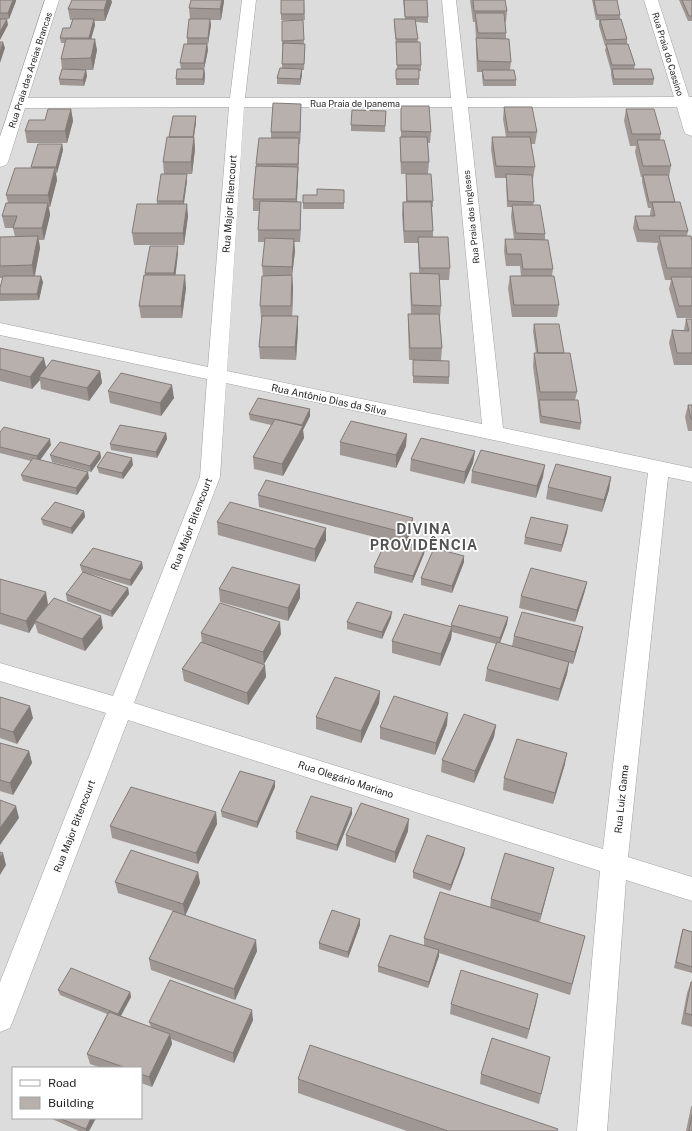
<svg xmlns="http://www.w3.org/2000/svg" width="692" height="1131" font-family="'Public Sans',sans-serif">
<rect width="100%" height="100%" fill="#efebe6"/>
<!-- residential -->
<path fill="#dddcdc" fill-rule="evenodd" d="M0 0H692V1131H0ZM13 1068H141V1118H13Z"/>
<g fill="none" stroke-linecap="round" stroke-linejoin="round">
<!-- minor casing -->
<g stroke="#a0a0a0" stroke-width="1">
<path id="minor" d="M45 0H59L28 98H230L242 0H256L245 98H451L442 0H456L467 98 674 97 644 0H658L689 97H692V136L686 134 684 131 677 107H468L503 428 692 468V482L668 477 628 857 692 877V901L626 880 607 1131H577L600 871 128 720 14 1018 10 1028 0 1032V982L106 713 0 681V663L113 696 200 477 207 379 0 335V323L208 367 229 107 25 108 8 162 6 165 0 167V137ZM244 107H452L482 424 227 371ZM226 383 648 473 603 849 134 703 220 477Z"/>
</g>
<!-- minor -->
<use href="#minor" fill="#fff" fill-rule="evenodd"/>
</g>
<!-- wall -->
<path fill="#9e9794" d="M0 0 16 1 9 19H0Z
M72 0H111L112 2 105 21H94L95 25 91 39 97 50 93 70H82H86L87 76 84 86 60 85 59 79 62 70 61 59 65 43H61L60 38 70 28 72 20H70L68 9Z
M281 0H304L305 20H281Z
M403 0H427L428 17V23L416 22 418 42 421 65V71H419V85H396V69H397L396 45 394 25V19H405Z
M470 0H505L507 11 506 22H505L506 33V39L511 62 510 70 516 80V86H483L482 76V72H477L476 50V39L475 22H473Z
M592 0H617L620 15V19L627 39V44L635 65 634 69 654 79 653 85H613L611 75V71L605 50 606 46H605L599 26V20H596Z
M679 0H692V21H688Z
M224 1 221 20H210L211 25 208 44H187V38L190 19 189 8Z
M303 20 304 44 305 49 304 70H302V75L300 85 277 84V78L282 68 283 46H282V41Z
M207 44 208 50 204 69 205 75 204 85H176V79L201 69H181L180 63Z
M401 106 431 132 430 143H428L429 162 428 174 433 201V207H432L433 231V237L450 268 449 280H439L441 306 440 318 442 348 441 360 449 377V384L413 383V360H409L408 326V314H411L410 286V273H419L418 243H404L402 214 403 202H406V174H401L400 149V137H401Z
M504 107 537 132 535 144H531L535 167 533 179H532L534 202 533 205 545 234V240L553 269 552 276 559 305 557 317H512L508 288 510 276H521L520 266H506L504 251 505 239H514L511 217 512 207H507L506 178H495L491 149 492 137H506L503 119Z
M71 109 73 121 67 143H27L25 131 45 120Z
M626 109 661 134 660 140 671 166 669 177 675 202 688 231 687 236 692 241V318H677L669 289 671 280H665L657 248 658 243 637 242 633 228 635 216H650V214L651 208H648L642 182V177H641L635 152 636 146H630L624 121Z
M386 111 385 132 351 131V125Z
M301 115 300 144H299L298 176 297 202 301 214 300 242H294L295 251 292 276 293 288 292 316H298V329L296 360 260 359 259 347 262 318H261L260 306 263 276 262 266 265 242H258V230L259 211H253V199L256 164 271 138V132Z
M196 116V122L194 137 195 149 192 174H164L163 162 169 137Z
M62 144 63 150 57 173H56L57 180 50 207H49L50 215 44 240H39L40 248 35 276 43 282 39 300 0 301V294L3 278H0V239L15 237 13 228H5L2 216 8 203 6 195 32 168 31 167Z
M187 181 184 204 188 216 184 245H134L132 233 157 204V201Z
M344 190V209H303V195H317Z
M178 246V253L175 275 186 288 182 318H141L139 306 145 275V273Z
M686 319H692V365H674L669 343 672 330H684Z
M534 324 564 353 577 392 575 400 581 423 580 430 540 423 538 406V404L533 366 534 353H536L533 331Z
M0 348 46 367 100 371 102 383 89 401 41 389 40 380 32 389 0 381Z
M108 391 174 398 161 416 110 403Z
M688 405H692V431H688L685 417Z
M310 409V416L303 430 304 438 283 476 254 469 253 457 271 425 250 420 249 414Z
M0 432 51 445 40 460 89 478 77 495 23 481 21 475 31 461 0 453Z
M166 433 167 439 157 458 111 450 110 444Z
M340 442 406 446 396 468 340 455Z
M475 451 473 463 464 484 410 471 411 459Z
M100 452 101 458 91 472 52 462 50 455Z
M133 465 123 479 99 473 97 467Z
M472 471 543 477 536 498 471 483Z
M611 477 609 490 602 512 546 499 548 487Z
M258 495 413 518 412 530 406 543 425 548 424 554 412 583 374 573V567L386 540 259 507Z
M84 511 85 517 72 534 43 525 41 519Z
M217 522 326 528V540L315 562 218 535Z
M568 525 567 532 561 552 524 544 525 537Z
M464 562 452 593 421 585V578Z
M80 565 143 568 131 586 87 573 128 588 129 594 112 617 67 601 66 594 83 572H82Z
M0 579 48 604 103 628 85 651 38 633 35 623 29 633 0 624Z
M587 582 584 594 575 622 519 608 521 596Z
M219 589 300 598 288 621 220 602Z
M508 617 507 624 500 643 512 646 514 636 580 640 573 664 569 663 567 674 558 701 485 681 487 669 496 644 452 632 451 639 440 666 392 653V641L451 626V625Z
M391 618 382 639 347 629V622Z
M201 633 281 634 264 664 266 677 248 705 184 681 182 669 202 643Z
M380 691 379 703 361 743 316 729V717Z
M0 697 33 718 17 744 0 738Z
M447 725 435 755 380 739V727Z
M496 725 494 737 474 783 441 772 442 760Z
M0 743 29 751 32 763 13 795 0 791Z
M565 764 553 804 503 790 504 778Z
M275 781V787L257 828 222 817 221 811Z
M216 812 217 824 198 864 112 838 110 826Z
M352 814 337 851 296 839V832Z
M408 831 395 863 346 846V835Z
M464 854 450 891 413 878V872Z
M198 872 200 883 185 916 257 951 235 1000 151 970 149 959 173 911 118 893 115 882Z
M551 879 539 923 585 936 570 995 439 953V956L428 988 378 972V966L424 946V938L490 908 491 899Z
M360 925 348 958 319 949V943Z
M683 929 692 932V973L674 968 681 935Z
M691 982H692V1027L681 1024 687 993Z
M58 990 130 992 131 997 121 1016 151 1027 149 1022 253 1020 234 1063 171 1039 172 1044 152 1087 141 1083V1068H101L90 1064 87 1054 107 1014 60 995Z
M538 994 527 1039 450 1014 451 1004Z
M550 1057 539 1104 480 1084 481 1074Z
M298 1079 557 1131H407L298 1093Z
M692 1105V1131H686L691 1107Z
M50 1118H96L89 1131H79Z"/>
<!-- shaded-wall -->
<path fill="#817b78" d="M13 0H16V1L9 19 8 13Z
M107 0H111L112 2 105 21 104 10Z
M222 0H224V1L221 20 220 9Z
M7 19 8 25 0 40V32Z
M94 19 95 25 90 43 89 38Z
M210 19 211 25 208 44V38Z
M95 39 97 50 93 70 91 58Z
M3 42 5 48 0 63V53Z
M207 44 208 50 204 69V63Z
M204 69 205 75 204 85 203 79Z
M302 69V75L300 85V79Z
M86 70 87 76 84 86 83 80Z
M301 104V115L300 144V132Z
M71 109 73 121 67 143 65 131Z
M196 116V122L193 143V137Z
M194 137 195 149 192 174 191 162Z
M299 138V150L298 176V164Z
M62 144 63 150 57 173 56 167Z
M298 167V178L296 211V199Z
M55 168 57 180 50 207 48 195Z
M187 174V181L183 208V201Z
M301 202V214L300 242V230Z
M48 203 50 215 44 240 42 228Z
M187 204 188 216 184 245 183 233Z
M38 236 40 248 34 278 32 265Z
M294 239 295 251 292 276 293 288 292 318V267Z
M178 246V253L175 280 174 273Z
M185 275 186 288 182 318 181 306Z
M41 276 43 282 39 300 37 294Z
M298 316V329L296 360 295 347Z
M44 358 47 371 39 377 40 380 32 389 30 377Z
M100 371 102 383 89 401 87 388Z
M172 385 174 398 161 416 160 403Z
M310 409V416L303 430 304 438 283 476 282 464 302 427V425Z
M166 433 167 439 157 458 156 452Z
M407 434 406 446 396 468V455Z
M50 439 51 445 38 463 37 456Z
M475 451 473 463 464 484 465 472Z
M100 452 101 458 91 472 90 466Z
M132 458 133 465 123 479 122 473Z
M545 465 543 477 536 498 537 486Z
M88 472 89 478 77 495 76 488Z
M611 477 609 490 602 512 604 500Z
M84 511 85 517 72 534 71 528Z
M413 518 412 530 405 545 406 533Z
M568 525 567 532 561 552 562 545Z
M326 528V540L315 562V549Z
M425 548 424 554 412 583 413 576Z
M464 556V562L452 593V586Z
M142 562 143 568 131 586 130 580Z
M587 582 584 594 575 622 577 610Z
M300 585V598L288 621V608Z
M128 588 129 594 112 617 111 611Z
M46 592 48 604 35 621V623L29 633 26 621Z
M392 612 391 618 382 639V632Z
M101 616 103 628 85 651 82 639Z
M508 617 507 624 499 645 500 638Z
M280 622 281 634 264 664 263 652Z
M452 627 451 639 440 666 441 654Z
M583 627 580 640 573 664 575 652Z
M569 662 567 674 558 701 560 689Z
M265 665 266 677 248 705 247 693Z
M380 691 379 703 361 743V731Z
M30 706 33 718 17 744 13 732Z
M448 713 447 725 435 755 436 743Z
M496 725 494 737 474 783 475 771Z
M29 751 32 763 13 795 10 783Z
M567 753 565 764 553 804 555 793Z
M275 781V787L257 828V822Z
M16 806 19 818 0 845V828Z
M352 808V814L337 851V845Z
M216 812 217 824 198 864 196 853Z
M409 819 408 831 395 863V852Z
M465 848 464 854 450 891 451 885Z
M3 853 6 865 0 875V857Z
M554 868 551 879 539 925 541 914Z
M198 872 200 883 185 916 183 904Z
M360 919V925L348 958V952Z
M256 940 257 951 235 1000 234 989Z
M439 950V956L428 988 429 982Z
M130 992 131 997 119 1019 118 1014Z
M538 994 536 1005 527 1039 529 1029Z
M252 1010 253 1020 234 1063 233 1053Z
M170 1034 172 1044 152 1087 149 1077Z
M91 1118H96L89 1131H86V1129Z"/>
<!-- building -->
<path fill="#b8b0ac" stroke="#817b78" d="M0 0H13L8 13H0Z
M72 0H107L104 10 68 9Z
M191 0H222L220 9 189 8Z
M281 0H304V14H281Z
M404 0H427L428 17H405Z
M473 0H505L507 11H474Z
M594 0H617L620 15H597Z
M682 0H692V16H689Z
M475 13H504L506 33H478Z
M0 19H7L0 32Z
M73 19H94L89 38H60L63 28H70Z
M189 19H210L208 38H187Z
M394 19H415L418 39H396Z
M621 19 627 39 606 40 600 20Z
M303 20 304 40 282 41V21Z
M476 38 509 39 511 62 478 61Z
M66 39H95L91 58 61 59Z
M0 42H3L0 53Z
M396 42H420L421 65H397Z
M283 43 305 44 304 64H282Z
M184 44H207L204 63H180Z
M606 44H628L635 65H612Z
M280 68 302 69 300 79 277 78Z
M62 69 86 70 83 80 59 79Z
M177 69H204L203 79H176Z
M396 69H419V79H396Z
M612 69H651L654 79H614Z
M482 70H514L516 80H484Z
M273 103 301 104 300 132H271Z
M401 106H429L431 132 401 131Z
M504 107H532L537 132H508Z
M48 109H71L65 131H25L29 120H45Z
M626 109H654L661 134H632Z
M352 110 386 111 385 126 351 125Z
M173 116H196L193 137H169Z
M167 137H194L191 162H163Z
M400 137H427L429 162H401Z
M492 137H530L535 167 496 166Z
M259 138H299L298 164H256Z
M637 140H664L671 166H643Z
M38 144H62L56 167H31Z
M256 166 298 167 296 199H253Z
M15 168H55L48 195H6Z
M161 174H187L183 201H157Z
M406 174H431L433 201H407Z
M506 174 532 175 534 202 508 201Z
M643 175H668L675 202H649Z
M317 189 344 190V203H303V195H317Z
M260 201 301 202 300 230H258Z
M403 202H431L433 231H404Z
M652 202H680L688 231 639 230 635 216H655Z
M6 203H48L42 228H13L17 216H2Z
M137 204H187L183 233H132Z
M512 205H540L545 234 516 233Z
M38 236 32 265 0 266V237Z
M659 236H691L692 241V268H667Z
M418 237H448L450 268H420Z
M265 238 294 239 292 267 262 266Z
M505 239 548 240 553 269H523L521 254H507Z
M150 246H178L174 273H145Z
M410 273 439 274 441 306 412 305Z
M144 275H185L181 306H139Z
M292 275 291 306H260L262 276Z
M3 276H41L37 294H0V288Z
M510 276H554L559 305H514Z
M671 277H692V306H679Z
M408 314H439L442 348H410Z
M262 316H298L295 347H259Z
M686 319H692V353H677L672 330 689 331Z
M534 324H559L564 353H538Z
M0 348 44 358 30 377 0 369Z
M534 353H570L577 392H540Z
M52 360 100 371 87 388 39 377Z
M413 360 449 361V377L413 376Z
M121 373 172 385 160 403 108 391Z
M258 398 310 409 302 425 249 414Z
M539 400H578L581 423 541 416Z
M688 405H692V419H691Z
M275 419 303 426 282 464 253 457Z
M351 421 407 434 396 455 340 442Z
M120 425 166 433 156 452 110 444Z
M4 427 50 439 37 456 0 447V432Z
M421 438 475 451 465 472 411 459Z
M60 442 100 452 90 466 50 455Z
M481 450 545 465 537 486 472 471Z
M107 452 132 458 122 473 97 467Z
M33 458 88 472 76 488 21 475Z
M556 464 611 477 604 500 548 487Z
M266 480 413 518 406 533 258 495Z
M55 502 84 511 71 528 41 519Z
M230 502 326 528 315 549 217 522Z
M531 517 568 525 562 545 525 537Z
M387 539 425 548 413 576 374 567Z
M93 548 142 562 130 580 80 565Z
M434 548 464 556 452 586 421 578Z
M232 567 300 585 288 608 219 589Z
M531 568 587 582 577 610 521 596Z
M83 572 128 588 111 611 66 594Z
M0 579 46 592 26 621 0 613Z
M54 598 101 616 82 639 35 621Z
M357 602 392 612 382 632 347 622Z
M220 603 280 622 263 652 201 633Z
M459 605 508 617 500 638 451 625Z
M522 612 583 627 575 652 514 636Z
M404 614 452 627 441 654 392 641Z
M201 642 265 665 247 693 182 669Z
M497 642 569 662 560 689 487 669Z
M335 677 380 691 361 731 316 717Z
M394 696 448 713 436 743 380 727Z
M0 697 30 706 13 732 0 728Z
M464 714 496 725 475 771 442 760Z
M517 739 567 753 555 793 504 778Z
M0 743 29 751 10 783 0 780Z
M240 771 275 781 257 822 221 811Z
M131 787 216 812 196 853 110 826Z
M311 796 352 808 337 845 296 832Z
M0 800 16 806 0 828Z
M361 803 409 819 395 852 346 835Z
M427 835 465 848 451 885 413 872Z
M131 850 198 872 183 904 115 882Z
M0 852 3 853 0 857Z
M505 853 554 868 541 914 491 899Z
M440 892 585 936 572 984 424 938Z
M332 910 360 919 348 952 319 943Z
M173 911 256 940 234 989 149 959Z
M683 929 692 932V967L676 962Z
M390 935 439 950 429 982 378 966Z
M71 968 130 992 118 1014 58 990Z
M461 970 538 994 529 1029 451 1004Z
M170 980 252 1010 233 1053 149 1022Z
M691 982H692V1015L685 1013Z
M109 1012 170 1034 149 1077 141 1074V1068H126L87 1054Z
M492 1038 550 1057 541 1094 481 1074Z
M310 1045 558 1129 557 1131H448L298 1079Z
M692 1115V1131H689Z
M59 1118H91L86 1129Z"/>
<g text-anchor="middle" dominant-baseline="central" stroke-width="3.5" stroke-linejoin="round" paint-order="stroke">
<!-- far-street labels -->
<g font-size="9" fill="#1f1f1f" stroke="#fff">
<text transform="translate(668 54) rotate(73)">Rua Praia do Cassino</text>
<text transform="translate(30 70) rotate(-72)">Rua Praia das Areias Brancas</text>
<text x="355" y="103">Rua Praia de Ipanema</text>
<text transform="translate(471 217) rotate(-96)">Rua Praia dos Ingleses</text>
</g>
<!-- street labels -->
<g font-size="10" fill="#1f1f1f" stroke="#fff">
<text transform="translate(229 204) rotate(-86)">Rua Major Bitencourt</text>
<text transform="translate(329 399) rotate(12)">Rua Antônio Dias da Silva</text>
<text transform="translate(191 524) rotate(-69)">Rua Major Bitencourt</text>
<text transform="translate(346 779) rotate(18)">Rua Olegário Mariano</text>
<text transform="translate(621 799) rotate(-84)">Rua Luiz Gama</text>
<text transform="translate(74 826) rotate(-69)">Rua Major Bitencourt</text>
</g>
<!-- district labels -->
<g font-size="14" font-weight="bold" letter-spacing="1" fill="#525252" stroke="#fff">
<text x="424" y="529">DIVINA<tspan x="424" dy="16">PROVIDÊNCIA</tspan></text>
</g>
</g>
<!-- legend -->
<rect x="12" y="1067" width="130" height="52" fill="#ffffff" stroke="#a5a5a5"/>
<rect x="20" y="1080" width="20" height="6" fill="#ffffff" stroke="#a5a5a5"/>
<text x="48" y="1087" font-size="12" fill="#1f1f1f">Road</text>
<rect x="20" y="1097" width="20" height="12" fill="#b8b0ac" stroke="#a5a5a5"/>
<text x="48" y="1107" font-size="12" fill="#1f1f1f">Building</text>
</svg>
